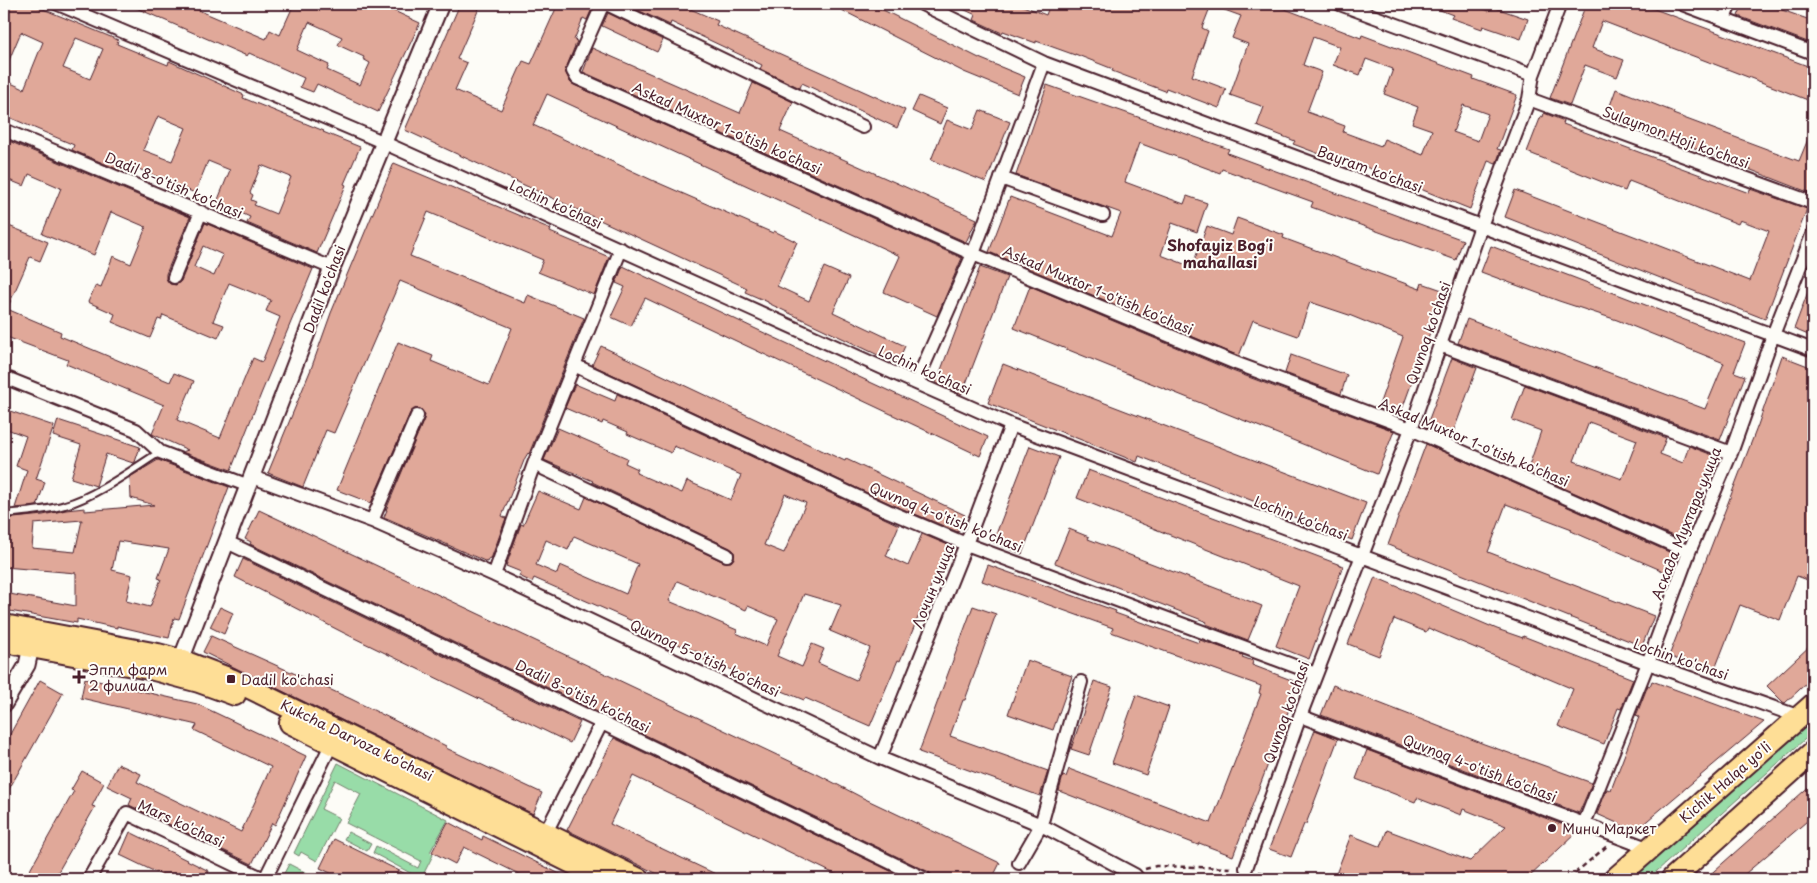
<svg xmlns="http://www.w3.org/2000/svg" width="1817" height="883" font-family="'Playpen Sans',sans-serif">
<rect width="100%" height="100%" fill="#fdfcf7"/>
<filter id="ink" filterUnits="userSpaceOnUse"><feTurbulence type="fractalNoise" baseFrequency=".02" numOctaves="2"/><feDisplacementMap in="SourceGraphic" scale="10" xChannelSelector="R" yChannelSelector="G"/><feConvolveMatrix kernelMatrix="1 2 1 2 8 2 1 2 1" color-interpolation-filters="sRGB"/></filter>
<g filter="url(#ink)">
<!-- green -->
<path fill="#98dca8" stroke="#717e6a" d="M1807 724H1810L1813 726V732L1648 879H1632Z
M338 763 448 820 430 852 433 855 421 879H412L414 875 373 853 376 846 418 868 421 861 346 823 361 794 335 780 321 809 339 818 317 861 301 852 299 856 294 853Z
M348 832 371 844 367 851 344 839Z
M289 864 318 879H281Z"/>
<!-- building -->
<path fill="#e0a899" stroke="#4a1f2b" fill-rule="evenodd" d="M4 4H31L118 40 117 44 168 65 169 61 244 95 243 98 324 131 323 132 360 147 344 184 346 185 317 253 247 223 250 217 217 202 230 170 208 161 195 193 127 164 124 172 72 150 74 145 4 115V80L24 89 43 42 21 32 4 72ZM76 38 103 49 90 79 63 68ZM158 116 186 128 172 161 143 150ZM261 165 291 177 276 214 254 205 256 202 251 200 253 195 250 193Z
M127 4H184L266 39 270 30 280 35 294 4H345L354 8 356 4H379L420 23 378 112 317 84 313 92 300 87 304 78 249 53 247 56ZM309 22 342 37 338 45 364 57 363 59 370 63 360 85 327 70 329 65 297 50Z
M460 4H481L457 59 467 63 455 90 501 110 523 61 531 64 558 4H594L587 20 583 18 574 40 577 41 565 71 570 82 574 85 962 258 937 316 884 292 900 256 547 94 533 125 654 181 773 233 774 231 797 242 777 286 809 301 824 267 849 278 833 312 905 346 897 364 768 303V302L745 292 747 288 405 130Z
M625 4H679L718 21 716 25 905 110 897 128 802 83 800 88 760 69 762 65 671 22 670 25Z
M830 4H871L979 58 1025 77 1018 94 964 72Z
M952 4H1018L1046 15 1050 4H1272L1361 38 1362 35 1474 77 1473 79 1517 95 1497 149 1501 150 1496 164 1488 161 1470 209 1346 159V161L1334 157 1333 159 1293 144 1295 141 1257 126 1264 107 1230 95 1248 44 1232 38 1241 16 1211 5 1202 28 1208 31 1192 76 1226 89 1219 108 1166 88 1165 91 1112 71 1113 69 1075 54V55L1036 41V43L1003 31 1002 33 974 20 976 15ZM1313 37 1340 47 1333 65 1360 75 1366 59 1393 69 1384 94 1418 107 1412 123 1432 130 1423 155 1384 139 1381 146 1343 132 1345 126 1307 112 1322 72 1303 65ZM1463 105 1488 114 1478 141 1453 132Z
M1427 4H1470L1489 11 1490 6 1528 19 1521 39 1483 26 1482 29 1451 18 1453 15 1427 5Z
M1586 4H1641L1813 68V102L1602 21 1592 48 1624 60 1617 77 1585 65 1570 105 1550 98Z
M1743 4H1765L1813 21V44L1738 16Z
M608 13 663 40 657 52 602 26Z
M592 48 740 113 753 83 793 102 780 131 977 219 966 242 583 72Z
M1047 85 1229 149 1227 153 1463 240 1456 260 1311 207 1313 202 1222 169 1220 173 1139 143 1125 182 1184 204 1187 196 1207 203 1197 232 1172 223 1161 255 1192 267 1207 226 1231 235 1237 218 1284 235 1283 238 1420 289 1422 283 1445 291 1400 415 1399 416 1378 408 1403 337 1349 315 1310 302 1298 336 1253 320 1239 356 989 252 1010 197 1112 236 1121 213 1016 175Z
M1616 89 1674 112 1673 114 1799 161 1813 127V194L1607 114Z
M919 96 947 108 940 124 912 111Z
M980 110 1010 122 986 182 931 160 947 120 972 130Z
M1544 113 1564 121 1563 124 1749 193 1750 189 1807 209 1765 319 1505 217 1515 190 1750 281 1769 231 1740 220 1738 224 1629 181 1625 191 1527 152 1541 116 1543 117Z
M4 139 190 217 166 274V279L170 284 176 285 181 281 205 223 313 269 261 394 231 470 182 452 188 450 152 434 164 405 66 364 68 360 4 336V224L48 242 40 261 30 257 7 309 61 332 60 336 170 382 174 373 194 381 177 420 220 438 253 358 262 362 280 317 266 311 271 300 229 283 213 321 224 325 218 338 163 315 161 320 158 319 150 338 112 322 115 314 88 302 96 285 101 287 113 256 131 264 146 227 111 212 94 255 42 234 61 188 29 174 24 186 4 178ZM203 246 223 255 214 276 194 267Z
M394 163 551 229 550 232 609 257 594 295 538 272 543 260 428 212 410 256 525 303 528 295 584 318 529 454 528 453 525 458 502 516 506 518 491 559 489 558 487 562 384 517 387 510H386L424 419 425 415 421 409 416 408 410 413 371 503 337 490 398 342 433 356 431 361 489 385 512 328 400 281 334 433 326 430 303 487 268 473 311 369 331 313Z
M1491 246 1745 343 1734 372 1745 376 1720 440 1458 343 1467 319 1705 409 1724 363 1617 320 1559 301 1481 272Z
M623 266 756 329 988 437 980 456 645 298 631 326 611 317 625 287 616 283Z
M980 267 1007 277 962 394 936 383Z
M1812 281H1813V337L1794 329Z
M1030 286 1235 372 1394 431 1377 474 1014 328Z
M601 346 808 444 845 461 846 459 965 515 958 532 891 504 592 365Z
M1291 355 1347 375 1341 394 1285 373Z
M1782 356 1813 368V582L1797 576 1780 620 1740 605 1713 674 1669 656 1758 425Z
M1452 358 1477 368 1451 438 1426 427Z
M1003 364 1366 503 1352 540 1139 456 1137 462 988 403Z
M575 384 615 401 617 394 899 525 886 556 908 566 922 534 948 545 900 661 898 660 870 726 805 698 804 700 722 666 721 668 700 658 702 654 654 634 655 631 534 578 532 582 519 576 521 572 506 566 521 524 523 525 538 491 581 509 586 497 724 562H731L734 558V551L730 548 592 482 593 481 544 460 558 428 627 458 625 463 638 469 636 473 682 493 687 481 731 500 741 475 674 446 671 453 627 434 628 432 603 421 602 424 565 408ZM785 494 806 503 784 553 764 545ZM574 536 638 564 626 594 560 565 557 574 536 565 546 540 568 550ZM677 581 746 610 748 606 778 619 766 646 736 633 737 630 669 601ZM804 594 841 605 830 631 870 648 856 680 818 663 824 649 812 644 802 667 777 656Z
M1525 385 1666 438 1660 454 1683 463 1689 446 1715 456 1682 540 1527 472 1541 431 1512 420ZM1589 422 1637 440 1622 479 1574 461Z
M4 409 54 426 36 479 45 482 37 506 15 508 27 470 16 466 26 436 4 428Z
M58 420 140 447 135 462 133 463 106 454 96 486 71 478 81 445 53 436Z
M1426 444 1678 556 1670 574 1571 531 1572 529 1506 504 1488 552 1654 616 1642 646 1388 545Z
M1030 446 1059 457 1022 554 993 542Z
M158 460 229 487 179 619 174 618 169 638 117 626V628L77 619V623L4 610V593L76 606V573L4 567 7 533 4 534V519L43 515 66 510 85 508V511L154 505 131 498 130 477ZM82 520 75 552 32 548 34 524ZM118 541 169 549 158 578 161 579 150 607 126 601 132 575 112 570Z
M1088 470 1343 566 1309 659 1276 646 1299 586 1077 498Z
M259 510 817 774 861 797 1000 863 992 879H933L932 875 929 872 250 544 251 542 245 539Z
M1069 529 1089 537 1088 539 1262 606 1248 640 1206 624 1207 622 1055 563Z
M243 559 580 722 570 743 344 633 235 577Z
M988 565 1116 611 1115 613 1146 624 1199 643 1200 640 1243 655 1242 657 1253 661 1252 665 1299 683 1233 856 1199 843 1198 845 1059 791 1063 776 1066 777 1069 769 1211 823 1261 694 1259 693 1261 686 1111 632 1113 628 982 581Z
M1375 577 1497 629 1523 638V636L1633 679 1621 709 1618 708 1604 744 1558 726 1573 689 1428 628 1426 632 1394 619 1379 656 1348 644Z
M973 606 996 614 965 700H963L950 736 1048 771 1040 796 919 752Z
M220 607 233 613 224 634 210 627Z
M211 636 351 699 446 746V748L542 793 533 814 203 652Z
M1813 643V677L1785 703 1783 702 1767 686Z
M1027 660 1072 676 1053 730 1008 714Z
M85 678 197 704 306 756 275 825 272 823 252 864 129 805 132 798 107 786 118 764 141 774 137 782 241 832 271 767 194 730 197 725 81 698Z
M40 680 63 693 4 798V745Z
M1094 681 1112 687 1089 755 1071 749Z
M1652 681 1764 722 1635 831 1597 814 1607 789 1611 790 1639 717 1636 716 1648 685 1650 686Z
M1333 685 1484 744 1592 783 1579 813 1321 715Z
M1136 695 1169 707 1146 775 1112 763Z
M1315 730 1338 739 1306 824H1304L1291 857 1269 849Z
M614 738 907 879H845L633 776 610 824 726 879H668L567 830Z
M1367 750 1574 829 1576 833 1527 879H1351L1336 874 1351 835 1381 847 1387 830 1470 861 1506 826 1463 809 1461 815 1417 798 1415 802 1356 779Z
M82 771 104 783 92 806 95 807 54 879H25L74 791 71 790Z
M1813 783V816L1739 879H1705Z
M448 822 482 840 483 836 570 879H529L464 847 455 864 432 852Z
M130 832 209 871 206 879H170L120 855Z
M334 839 416 879H343L320 868Z"/>
<g fill="none" stroke-linecap="round" stroke-linejoin="round">
<!-- service casing -->
<g stroke="#4a1f2b" stroke-width="10">
<path id="service" d="M4 514C24 512 45 511 65 505 95 497 133 469 160 452"/>
</g>
<!-- minor casing -->
<g stroke="#4a1f2b" stroke-width="16">
<path id="minor" d="M58 4 378 140 916 383 1011 425 1648 663 1800 717
M605 4 601 8 573 71 577 78 973 254 1238 364 1411 429 1689 552
M607 4 863 127
M922 4 1044 63 1813 350
M1340 4 1533 75
M1682 4 1813 53
M1724 19 1730 4
M1529 99 1813 203
M4 130 332 268
M1001 178 1103 215
M174 277 201 212
M1440 345 1731 453
M574 365 888 511 966 544 1316 674
M4 377 136 430 160 452 249 486
M916 383 973 254 1044 63
M534 464 727 555
M253 477 372 521 494 575 880 758 1041 825 1135 875 1138 879
M372 521 417 416
M227 542 925 879
M494 575 534 464 621 249
M1300 716 1650 849
M880 758 966 544 1011 425
M1584 824 1648 663 1689 552 1731 453 1773 335 1813 233
M542 840 602 722
M1019 863 1041 825 1081 682
M1246 868 1300 716 1411 429 1481 226 1529 99 1533 75 1560 4
M89 879 127 813 264 879
M265 879 332 743"/>
</g>
<!-- tertiary casing -->
<g stroke="#4a1f2b" stroke-width="19">
<path id="tertiary" d="M181 660 332 268 441 4
M4 704 27 665 31 647"/>
</g>
<!-- primary casing -->
<g stroke="#4a1f2b" stroke-width="24">
<path id="primary" d="M4 625 158 654 181 660 231 679 639 879
M4 642 154 670 199 682 235 695
M290 723 604 879"/>
</g>
<!-- trunk casing -->
<g stroke="#4a1f2b" stroke-width="25">
<path id="trunk" d="M1615 879 1813 705
M1672 879 1813 752"/>
</g>
<!-- path -->
<path stroke="#4a1f2b" stroke-width="2.5" stroke-dasharray="5 4" stroke-linecap="butt" d="M1145 869 1156 866 1234 868
M1259 872 1285 879
M1568 879 1607 846"/>
<!-- service -->
<use href="#service" stroke="#fdfcf7" stroke-width="6"/>
<!-- minor -->
<use href="#minor" stroke="#fdfcf7" stroke-width="12"/>
<!-- tertiary -->
<use href="#tertiary" stroke="#fdfcf7" stroke-width="15"/>
<!-- primary -->
<use href="#primary" stroke="#fede96" stroke-width="20"/>
<!-- trunk -->
<use href="#trunk" stroke="#fede96" stroke-width="21"/>
</g>
</g>
<!-- markers -->
<g fill="#4a1f2b" stroke="#fdfcf7" stroke-width="2">
<path d="M76.5 669.5h5v5h5v5h-5v5h-5v-5h-5v-5h5z"/>
<rect x="226" y="674" width="10" height="10" rx="2.5"/>
<circle cx="1552" cy="828" r="5"/>
</g>
<g text-anchor="middle" dominant-baseline="central" stroke-width="4" stroke-linejoin="round" paint-order="stroke">
<!-- street labels -->
<g font-size="14" fill="#4a1f2b" stroke="#fdfcf7">
<text transform="translate(727 128) rotate(24)">Askad Muxtor 1-o'tish ko'chasi</text>
<text transform="translate(1676 137) rotate(20)">Sulaymon Hoji ko'chasi</text>
<text transform="translate(1370 169) rotate(20)">Bayram ko'chasi</text>
<text transform="translate(174 185) rotate(23)">Dadil 8-o'tish ko'chasi</text>
<text transform="translate(556 204) rotate(24)">Lochin ko'chasi</text>
<text transform="translate(324 289) rotate(-69)">Dadil ko'chasi</text>
<text transform="translate(1098 290) rotate(23)">Askad Muxtor 1-o'tish ko'chasi</text>
<text transform="translate(1428 333) rotate(-71)">Quvnoq ko'chasi</text>
<text transform="translate(925 370) rotate(24)">Lochin ko'chasi</text>
<text transform="translate(1474 442) rotate(23)">Askad Muxtor 1-o'tish ko'chasi</text>
<text transform="translate(946 517) rotate(22)">Quvnoq 4-o'tish ko'chasi</text>
<text transform="translate(1301 518) rotate(21)">Lochin ko'chasi</text>
<text transform="translate(1686 523) rotate(-68)">Аскада Мухтара улица</text>
<text transform="translate(933 586) rotate(-68)">Лочин улица</text>
<text transform="translate(705 658) rotate(25)">Quvnoq 5-o'tish ko'chasi</text>
<text transform="translate(1681 659) rotate(19)">Lochin ko'chasi</text>
<text transform="translate(583 696) rotate(26)">Dadil 8-o'tish ko'chasi</text>
<text transform="translate(1286 712) rotate(-70)">Quvnoq ko'chasi</text>
<text transform="translate(357 740) rotate(26)">Kukcha Darvoza ko'chasi</text>
<text transform="translate(1480 768) rotate(21)">Quvnoq 4-o'tish ko'chasi</text>
<text transform="translate(1725 782) rotate(-41)">Kichik Halqa yo'li</text>
<text transform="translate(181 823) rotate(25)">Mars ko'chasi</text>
</g>
<!-- poi labels -->
<g font-size="14" fill="#4a1f2b" stroke="#fdfcf7" text-anchor="start">
<text x="89" y="669">Эппл фарм<tspan x="89" dy="16">2 филиал</tspan></text>
<text x="241" y="679">Dadil ko'chasi</text>
<text x="1562" y="828">Мини Маркет</text>
</g>
<!-- neighbourhood labels -->
<g font-size="15" font-weight="bold" fill="#4a1f2b" stroke="#fdfcf7">
<text x="1220" y="244">Shofayiz Bogʻi<tspan x="1220" dy="17">mahallasi</tspan></text>
</g>
</g>
<!-- margin -->
<rect width="1817" height="883" fill="none" stroke="#fdfcf7" stroke-width="20"/>
<rect x="10" y="10" width="1797" height="863" fill="none" stroke="#4a1f2b" stroke-width="2" filter="url(#ink)"/>
</svg>
